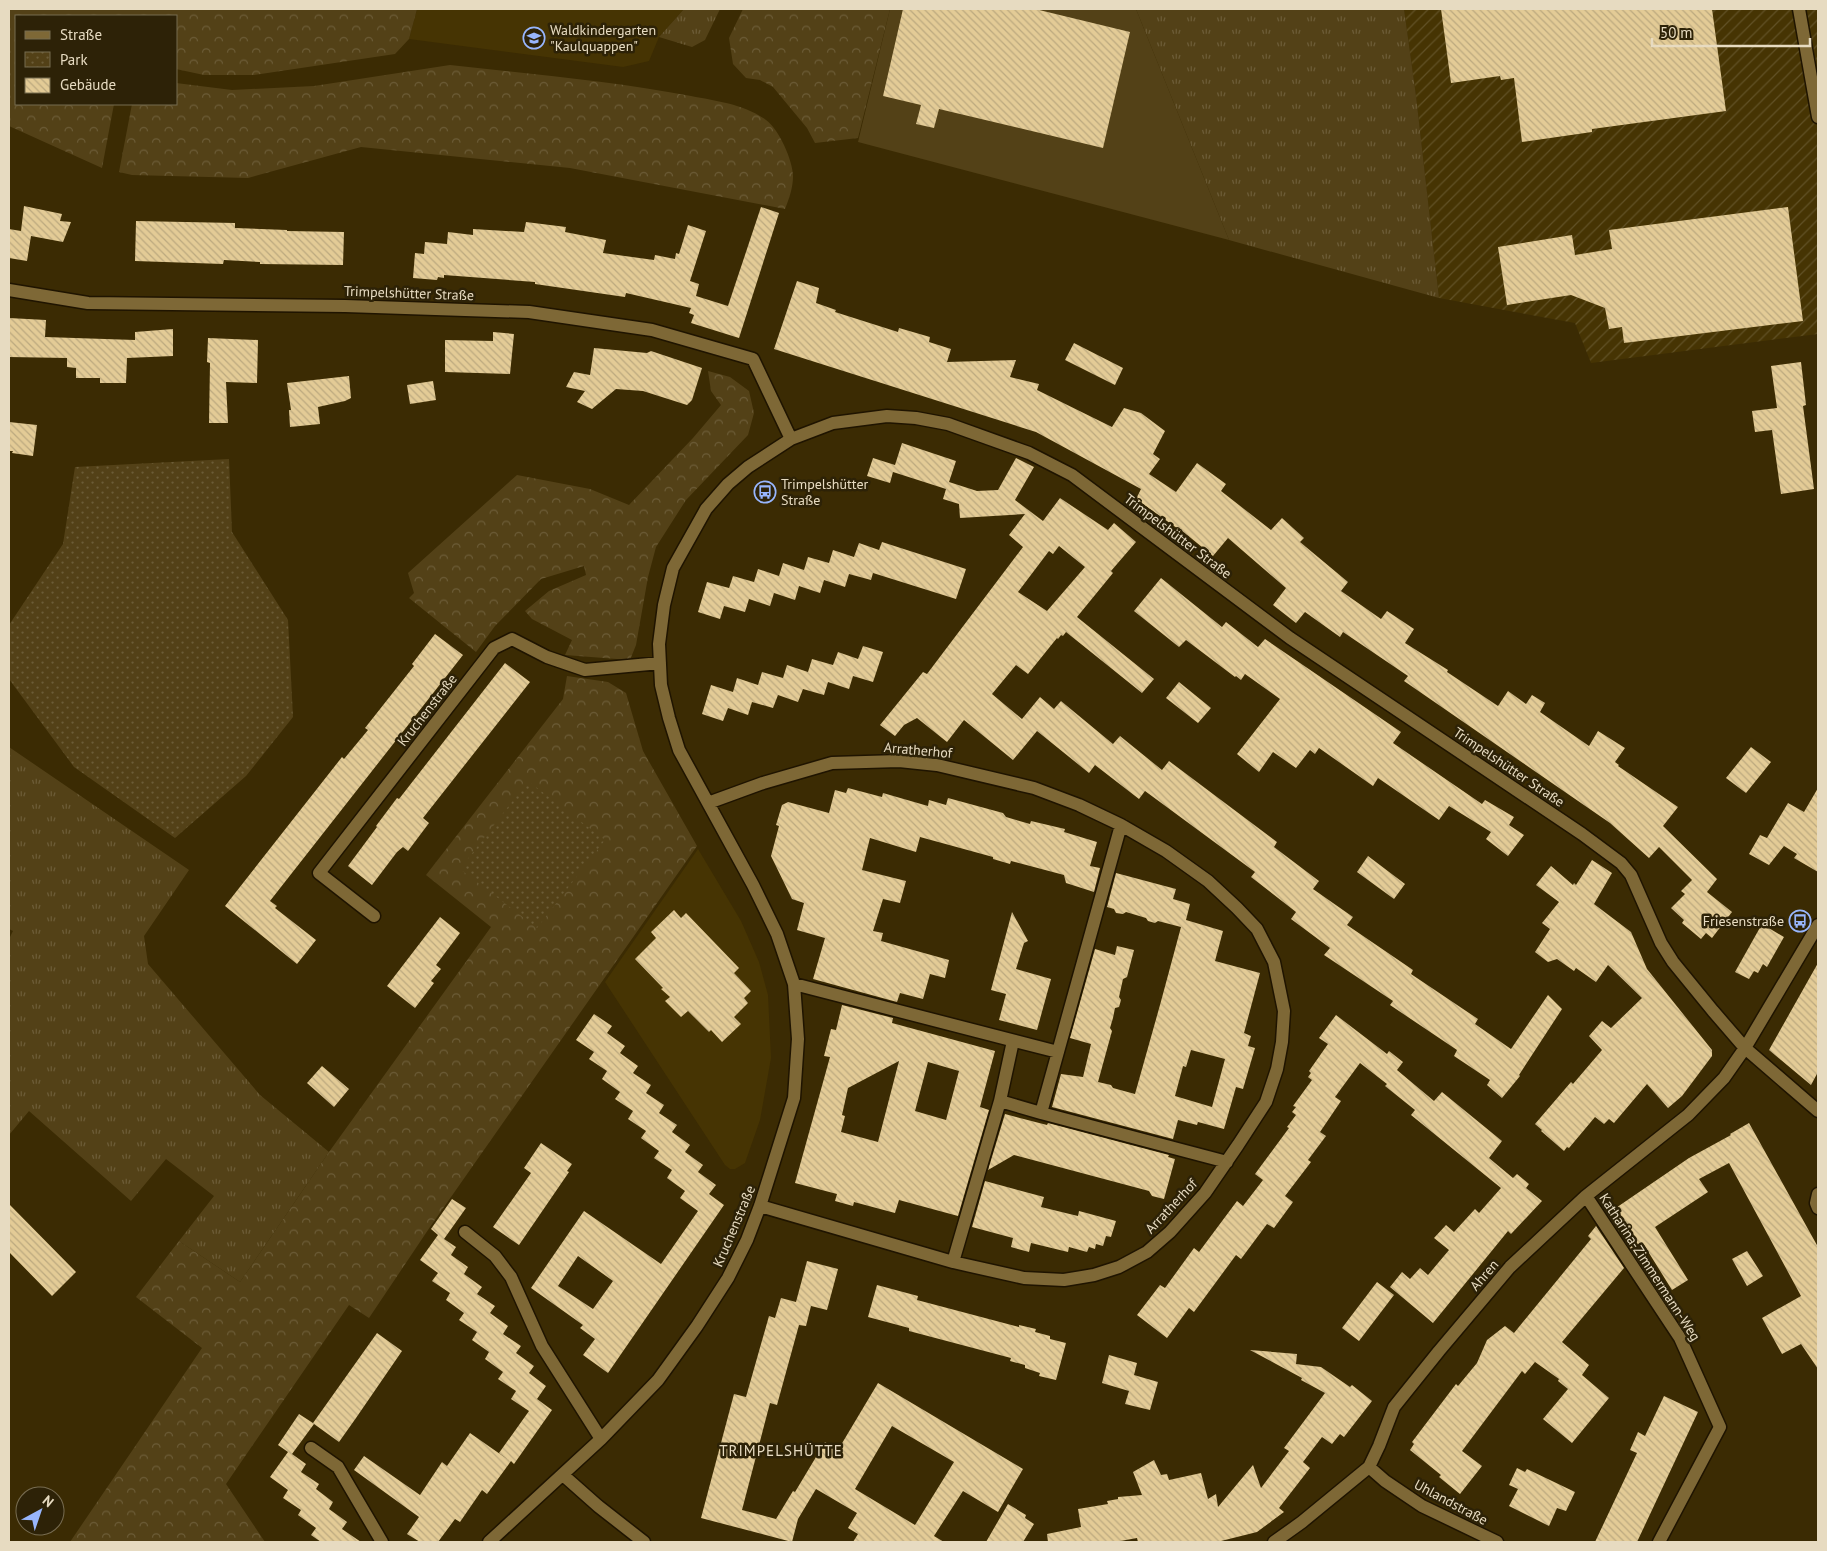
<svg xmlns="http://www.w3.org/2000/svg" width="1827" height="1551" font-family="'PT Sans',sans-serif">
<defs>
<pattern id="industrial-furrows" width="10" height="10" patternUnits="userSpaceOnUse" patternTransform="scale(1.25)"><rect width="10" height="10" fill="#463403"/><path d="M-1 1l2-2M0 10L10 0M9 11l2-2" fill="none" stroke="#615126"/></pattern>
<pattern id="grass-tufts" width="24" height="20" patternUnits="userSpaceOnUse" patternTransform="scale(1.25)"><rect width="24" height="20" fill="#534117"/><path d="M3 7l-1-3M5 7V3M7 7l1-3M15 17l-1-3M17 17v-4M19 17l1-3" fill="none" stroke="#6c5c37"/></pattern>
<pattern id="forest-crowns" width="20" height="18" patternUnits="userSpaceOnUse" patternTransform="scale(1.25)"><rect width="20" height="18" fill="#534117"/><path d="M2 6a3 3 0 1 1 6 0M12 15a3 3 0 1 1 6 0" fill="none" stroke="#6c5c37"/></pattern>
<pattern id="park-dots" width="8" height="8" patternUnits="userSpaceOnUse" patternTransform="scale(1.25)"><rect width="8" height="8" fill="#534117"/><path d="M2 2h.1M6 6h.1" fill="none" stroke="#6c5c37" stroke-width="1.8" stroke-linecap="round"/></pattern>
<pattern id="building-back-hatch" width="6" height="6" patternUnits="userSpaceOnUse" patternTransform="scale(1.25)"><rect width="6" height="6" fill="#e3cb96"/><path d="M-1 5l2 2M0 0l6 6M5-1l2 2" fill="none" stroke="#bca97f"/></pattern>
</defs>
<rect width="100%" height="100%" fill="#3b2b03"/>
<!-- built -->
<path fill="#463403" d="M417 9H684L659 37 649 61 623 67 409 39Z
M698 849 741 921 759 962 768 995 771 1058 760 1120 745 1163 735 1169H730L725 1165 605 982Z"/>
<!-- industrial -->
<path fill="url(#industrial-furrows)" d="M1404 9H1818V334L1591 363 1575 323 1439 298 1416 96Z"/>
<!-- grass -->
<path fill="url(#grass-tufts)" d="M684 9H720L705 40 692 47 659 37Z
M1136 9H1404L1416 96 1439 298 1229 240Z
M9 747 189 870 144 936 148 964 260 1095 329 1152 240 1282 179 1241 214 1196 166 1159 131 1201 29 1111 9 1135V939L13 931 9 929Z"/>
<!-- forest -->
<path fill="url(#forest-crowns)" d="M9 9H417L409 39 395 54 254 75H204L176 69V16H16V104H114L102 168 9 126Z
M743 9H890L858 138 815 143 807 128 773 87 760 80 746 78 733 64 729 38Z
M450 65C530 74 611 81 691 96 716 101 744 104 766 120 779 129 793 161 793 176 793 188 789 199 785 209L570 168 361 147 248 178 132 175 119 172 132 104H176V83L232 90 314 86Z
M708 371 730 377 749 391 754 413 748 435 686 500 656 547 648 577 636 645 630 660 565 655 572 640 532 619 525 611 549 591 586 575 584 566 541 579 495 626 476 652 409 598 414 593 408 573 517 475 590 489 629 505 693 438 721 405 711 391Z
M567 676 608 682 626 693 643 751 697 846 430 1227 369 1318 349 1305 226 1484 265 1542H70L202 1348 136 1297 179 1241 240 1282 329 1152 491 927 426 875 563 699Z"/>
<!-- park -->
<path fill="url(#park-dots)" d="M229 459 232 532 288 620 293 717 246 776 175 838 74 767 9 679V625L63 544 75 467Z
M528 781 605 840 537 928 460 869Z"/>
<!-- pitch -->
<path fill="#534117" d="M890 9H1136L1229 240 858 142Z"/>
<!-- building -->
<path fill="url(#building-back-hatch)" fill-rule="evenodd" d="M903 9H1035L1130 32 1103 148 939 109 934 128 916 124 921 105 883 96Z
M1441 9H1712L1726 111 1592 129V132L1522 142 1514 78 1501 80 1500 76 1451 83Z
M24 206 62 214 60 221 71 222 63 242 31 236 27 261 9 258V229L21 231Z
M761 207 779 213 739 338 691 323 694 315 689 313 691 308 626 293 625 297 535 284V282L444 275V278L438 277 437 280 413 278 415 253 424 254 425 242 447 244 448 232 473 235V229L524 232 526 222 566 227 565 232 606 240 603 253 654 260 655 255 675 259 676 253 679 254 688 225 706 231 690 281 699 284 696 296 728 306Z
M1788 207 1803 321 1624 343 1622 327 1609 329 1605 308 1571 295 1507 305 1498 247 1572 235 1575 255 1612 249 1609 230Z
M136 221 235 223V228L287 230V231L344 232 343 265 260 264V262L224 260 223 264 135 261Z
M797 281 819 288 816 303 836 310 835 312 898 332 899 328 930 337 929 342 951 349 947 362 1016 360 1010 377 1039 384 1037 390 1112 427 1124 408 1141 413 1165 431 1153 454 1160 459 1149 474 1176 492 1197 463 1226 484 1221 491 1271 530 1282 518 1304 538 1300 542 1348 582 1341 591 1381 619 1387 611 1414 629 1405 643 1448 670 1447 672 1498 706 1508 691 1526 704 1532 695 1545 703 1540 712 1589 746 1598 731 1625 748 1615 762 1619 765 1618 766 1678 807 1663 826 1717 879 1707 892 1732 912 1712 938 1706 933 1701 939 1682 923 1684 920 1671 908 1685 894 1681 891 1692 880 1659 847 1649 858 1610 823 1404 681 1408 676 1343 632 1340 637 1305 612 1296 623 1273 605 1286 588 1228 538 1213 556 1181 530V531L1136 499 1141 489 1036 432 774 349Z
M9 318 46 320 45 337 135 340V332L173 329V356L127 358 126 383H100V378H76V368L67 367V358L9 357Z
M493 332 514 334 510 374 445 372V340L493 341Z
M208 338 258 340 257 383 226 382 228 423H209L210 363 207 362Z
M1074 343 1123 368 1115 385 1065 360Z
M594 348 647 353 651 351 702 368 692 400 687 405 643 391 616 389 592 409 577 402 585 391 566 387 574 372 590 375Z
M1801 362 1806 405 1803 406 1814 489 1781 494 1772 430 1755 432 1752 411 1777 408 1771 366Z
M349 376 351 398 345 401 318 407 320 424 290 427 289 410H291L287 383Z
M433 381 436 400 410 404 407 385Z
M9 422 37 425 33 456 12 453 13 451H9Z
M902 443 956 461 949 482 977 491 998 490 1016 458 1034 467 1015 500 1043 521 1060 498 1108 530 1114 523 1136 542 1111 571 1113 573 1077 617 1154 679 1142 693 1066 632 1063 636 1061 635 1058 639 1057 638 1028 674 1016 665 992 694 1022 719 1040 697 1054 709 1061 701 1113 744 1120 736 1162 770 1169 761 1277 842 1274 847 1319 881 1313 889 1353 917 1347 925 1413 970 1411 974 1478 1019 1475 1024 1511 1049 1548 995 1562 1009 1519 1075 1520 1076 1502 1098 1487 1085 1490 1080 1454 1056 1457 1050 1390 1005 1393 1001 1324 955 1330 948 1291 919 1296 912 1251 877 1255 872 1145 791 1139 799 1095 765 1089 773 1037 731 1013 760 964 720 947 742 917 718 904 725 895 736 880 725 923 672 927 674 1023 547 1009 535 1025 514 960 518 959 504 943 499 946 489 893 472 890 483 867 476 873 458 895 465ZM1059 546 1085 567 1047 611 1018 592 1049 551 1053 554Z
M882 542 966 569 956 599 873 573 871 580 849 574 845 587 824 580 820 593 799 586 795 600 774 593 770 606 749 599 745 612 724 606 720 619 698 612 707 582 729 588 733 576 754 582 758 569 779 576 783 563 804 570 808 557 829 563 833 550 854 557 859 543 879 550Z
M1161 578 1222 627 1226 622 1258 647 1265 639 1401 732 1393 743 1482 804 1485 800 1514 817 1509 825 1524 835 1508 856 1486 839 1491 832 1449 806 1439 820 1378 778 1373 786 1319 748 1315 754 1310 750 1296 768 1273 752 1259 772 1237 754 1280 699 1245 674 1241 680 1236 676 1235 677 1186 640 1179 647 1134 611Z
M435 634 463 655 270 901 277 906 275 908 316 940 297 964 225 906 342 757 344 759 368 730 365 728 414 666 412 664Z
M863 646 883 652 873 682 853 676 849 689 828 682 824 695 803 689 798 702 778 695 773 708 752 702 748 715 728 708 723 721 702 714 711 685 733 692 737 678 758 685 762 672 783 678 787 665 808 672 812 659 833 665 838 652 858 659Z
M505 663 530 682 423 818 429 823 408 851 403 847 397 852 372 885 348 866 377 827 376 826 397 798 399 799Z
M1179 682 1211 708 1198 723 1166 698Z
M1751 747 1771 762 1746 793 1726 778Z
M848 788 882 797 883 793 928 806 929 800 946 805 948 798 1003 813 1006 817 1030 824 1031 821 1065 829 1064 832 1097 842 1090 866 1100 868 1094 892 1066 883 1064 875 1011 861 1010 864 993 859V857L920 837 916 852 870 838 862 870 906 881 900 903 883 899 873 931 883 933 881 941 949 960 945 978 930 974 923 999 900 993 897 1002 813 979 825 938 797 930 804 903 792 899 771 856 779 826 776 825 782 805 788 802 829 813 835 790 846 793Z
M1818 788V872L1794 858 1797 854 1784 846 1769 865 1749 854 1760 835 1767 838 1788 803 1804 812Z
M1368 856 1405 884 1394 899 1357 872Z
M1592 860 1612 873 1594 904 1631 932 1647 969 1712 1050V1056L1682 1096 1668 1108 1647 1084 1614 1123 1609 1119 1604 1124 1595 1117 1569 1148 1567 1147 1564 1151 1541 1131 1542 1130 1535 1124 1571 1082 1573 1084 1602 1050 1589 1036 1602 1021 1611 1028 1642 998 1608 965 1596 982 1576 968 1574 971 1557 959 1548 962 1535 952 1550 929 1542 923 1559 902 1536 885 1551 866 1573 885 1574 883 1576 885Z
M1116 873 1176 889 1173 899 1190 904 1186 920 1223 931 1215 961 1260 973 1244 1033 1251 1036 1248 1046 1255 1048 1243 1089 1236 1087 1224 1129 1198 1122 1197 1125 1178 1120 1173 1139 1052 1107 1061 1074 1083 1077 1091 1044 1070 1038 1095 949 1115 955 1117 946 1134 950 1127 977 1123 979 1119 997 1121 1000 1119 1007 1115 1008 1113 1018 1110 1028 1112 1031 1098 1082 1111 1085 1113 1088 1135 1094 1160 1005 1181 927 1158 921 1155 923 1148 921 1146 918 1126 912 1123 914 1116 913 1114 909 1107 907ZM1191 1050 1225 1059 1212 1107 1175 1096 1183 1066 1186 1067Z
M674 910 681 918 686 913 739 968 734 973 751 991 744 998 748 1003 734 1017 741 1024 722 1042 711 1030 709 1032 688 1011 681 1017 665 1001 670 997 661 989 663 988 635 959 656 938 651 932Z
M1012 912 1028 941 1024 943 1016 969 1051 979 1037 1030 999 1020 1006 994 991 990Z
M440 917 460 933 436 965 441 969 431 981 434 983 415 1008 387 986Z
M1762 924 1784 937 1767 967 1763 964 1758 973 1754 971 1749 979 1735 972Z
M1818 963V1072L1811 1085 1769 1050Z
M842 1005 893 1018 892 1023 995 1051 980 1107 989 1110 958 1216 899 1200 895 1213 854 1202 853 1206 835 1201 837 1194 795 1183 830 1057 824 1056 831 1029 836 1030ZM899 1061 878 1142 841 1132 845 1116 842 1115 848 1088ZM928 1062 959 1071 946 1120 915 1111Z
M594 1014 612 1026 607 1033 625 1046 620 1053 638 1066 633 1073 651 1085 646 1093 664 1105 659 1113 677 1125 672 1132 690 1145 685 1152 703 1165 698 1172 716 1185 709 1194 724 1205 608 1373 583 1355 595 1339 580 1328 583 1325 531 1288 584 1211 661 1264 698 1211 680 1198 685 1191 667 1178 672 1170 654 1158 659 1151 641 1138 646 1131 628 1119 633 1111 615 1099 620 1092 602 1079 607 1071 589 1059 594 1052 576 1040ZM578 1256 613 1281 593 1309 558 1286Z
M1336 1015 1387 1054 1389 1051 1403 1062 1397 1070 1434 1101 1442 1092 1502 1141 1489 1158 1513 1178 1517 1174 1529 1184 1526 1188 1542 1201 1511 1234 1508 1231 1433 1323 1390 1287 1402 1272 1410 1279 1420 1268 1428 1275 1449 1250 1434 1238 1446 1225 1454 1232 1475 1209 1479 1213 1501 1188 1411 1115 1415 1110 1385 1086 1387 1084 1360 1063 1335 1097 1341 1101 1320 1132 1326 1136 1308 1160 1311 1162 1285 1196 1293 1202 1274 1228 1267 1224 1241 1259 1236 1255 1194 1312 1189 1308 1167 1338 1137 1315 1160 1285 1165 1288 1194 1248 1199 1252 1237 1201 1243 1206 1263 1180 1255 1174 1289 1128 1287 1127 1296 1115 1292 1112 1296 1107 1293 1106 1312 1080 1308 1077 1311 1073 1309 1071 1328 1044 1319 1038Z
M322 1066 349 1089 334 1107 307 1083Z
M1005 1114 1047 1125 1048 1123 1169 1155 1168 1157 1175 1159 1164 1199 1152 1196 1149 1191 1014 1155 988 1170Z
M1749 1123 1818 1247V1369L1801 1344 1782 1354 1762 1318 1801 1296 1729 1163 1699 1179 1708 1192 1655 1227 1688 1280 1672 1290 1644 1245 1635 1255 1607 1214 1689 1158 1731 1135 1730 1134Z
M541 1143 572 1164 567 1171 569 1172 519 1245 493 1227 531 1173 524 1168Z
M985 1181 1044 1197 1041 1207 1078 1216 1079 1211 1116 1221 1111 1237 1106 1236 1103 1246 1096 1244 1095 1249 1089 1247 1087 1252 1069 1247 1068 1252 1031 1243 1029 1252 1011 1247 1013 1238 972 1227Z
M452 1199 466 1208 444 1239 456 1247 451 1255 468 1267 464 1274 482 1287 477 1294 495 1306 490 1313 508 1326 503 1334 521 1346 516 1353 534 1366 529 1373 546 1386 537 1399 552 1410 514 1464 511 1461 487 1494 482 1490 460 1522 455 1519 438 1542H420L407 1534 419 1517 354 1470 364 1456 420 1495 442 1462 447 1466 470 1433 510 1461 499 1453 529 1411 511 1399 516 1391 498 1379 503 1372 485 1359 489 1352 472 1340 477 1332 459 1320 464 1313 446 1300 450 1293 432 1281 438 1273 420 1260 438 1235 431 1229Z
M9 1204 76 1272 52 1296 9 1252Z
M1596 1226 1624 1268 1562 1342 1589 1365 1582 1375 1609 1398 1572 1443 1543 1419 1568 1389 1558 1381 1559 1379 1535 1362 1525 1374 1522 1371 1462 1451 1482 1466 1460 1494 1439 1477 1441 1475 1410 1450 1414 1444 1412 1442 1456 1384 1458 1386 1477 1363 1487 1340 1505 1326 1514 1333 1591 1239 1588 1236Z
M1747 1251 1763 1276 1747 1286 1732 1259Z
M807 1261 838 1269 827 1310 811 1306 806 1326 799 1325 777 1405 770 1403 742 1510 776 1519 793 1491 795 1492 825 1442 838 1450 878 1383 1023 1469 998 1512 963 1491 934 1536 944 1542H853L858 1534 848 1528 857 1513 816 1489 798 1519 792 1542 701 1518 734 1394 746 1397 769 1316 775 1318 781 1298 796 1302ZM892 1426 954 1462 915 1525 855 1489Z
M1377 1282 1394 1295 1359 1341 1342 1328Z
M877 1285 918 1296 917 1300 1019 1327V1325L1036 1329 1035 1332 1050 1336V1339L1066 1343 1056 1380 1039 1376 1040 1373 1025 1368V1365L1010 1361 1011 1358 909 1331V1328L868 1317Z
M377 1333 402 1351 356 1418 339 1442 314 1424 292 1454 306 1464 301 1472 319 1484 316 1489 333 1502 329 1509 347 1522 342 1529 361 1542H321L311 1535 316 1528 298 1515 301 1510 283 1498 288 1490 270 1477 288 1452 278 1445 299 1414 313 1423Z
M1250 1350 1297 1354 1296 1364 1321 1367 1350 1387 1352 1385 1372 1401 1344 1437 1340 1434 1332 1444 1322 1437 1303 1462 1310 1468 1279 1508 1284 1512 1257 1532 1217 1542H1138L1137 1538 1115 1542H1048L1047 1534 1081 1527 1078 1509 1108 1504 1107 1501 1118 1499V1497L1142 1495 1133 1472 1154 1460 1161 1475 1167 1474 1169 1480 1201 1473 1208 1499 1216 1494 1218 1507 1253 1465 1261 1488 1289 1451 1284 1448 1325 1393 1301 1380 1302 1378Z
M1109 1355 1137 1363 1134 1375 1158 1382 1150 1410 1125 1404 1129 1391 1102 1383Z
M1664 1396 1698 1412 1637 1542H1595L1637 1453 1630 1450 1638 1432 1645 1436Z
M1517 1468 1525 1472 1527 1469 1575 1492 1566 1511 1557 1508 1549 1526 1509 1506 1518 1489 1509 1485Z
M1008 1504 1026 1515 1025 1518 1034 1524 1023 1542H986Z"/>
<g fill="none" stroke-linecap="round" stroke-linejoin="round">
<!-- minor casing -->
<g stroke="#1f1400" stroke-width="15">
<path id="minor" d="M1799 9 1818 117
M9 290 88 303 345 306 529 312 652 330 753 359 791 439
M708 803 763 783 832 763 899 761 937 765 1034 788 1079 805 1121 825 1166 851 1208 881 1237 908 1257 929 1274 962 1284 1011 1282 1042 1277 1069 1266 1102 1238 1145 1205 1193 1170 1232 1147 1252 1119 1267 1094 1275 1064 1280 1024 1278 953 1262 760 1206
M374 916 319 873 494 648 512 639 547 657 585 670 660 663
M794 984 1058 1052
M1000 1101 1013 1041
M1041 1113 1227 1162
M1818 1194 1816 1203 1818 1208
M1586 1196 1680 1338 1720 1427 1659 1542
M465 1232 495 1256 511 1277 542 1346 601 1439
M953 1262 1000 1101 1041 1113 1121 825
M311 1448 338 1467 382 1542
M1369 1467 1385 1481 1422 1506 1497 1542
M563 1475 598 1506 644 1542
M489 1542 601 1439 658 1380 697 1326 728 1278 747 1240 760 1206 794 1098 798 1039 794 984 777 934 753 885 679 750 669 718 661 685 659 644 664 605 673 568 706 509 728 484 748 467 791 439 833 423 887 416 916 418 948 424 1029 453 1072 475 1290 638 1582 834 1621 863 1631 875 1661 943 1673 962 1713 1011 1745 1048 1818 1111
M1274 1542 1302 1522 1369 1467 1379 1446 1394 1407 1439 1351 1510 1267 1586 1196 1688 1115 1724 1078 1745 1048 1818 925"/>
</g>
<!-- minor -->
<use href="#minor" stroke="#7e6836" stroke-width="12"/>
</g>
<!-- icons -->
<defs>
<g id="school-ring" transform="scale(1.125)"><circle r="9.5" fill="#2d2207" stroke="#98b6fd" stroke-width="1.5"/><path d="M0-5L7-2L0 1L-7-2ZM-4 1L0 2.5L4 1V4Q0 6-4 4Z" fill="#98b6fd"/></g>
<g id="bus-ring" transform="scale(1.125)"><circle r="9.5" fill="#2d2207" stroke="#98b6fd" stroke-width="1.5"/><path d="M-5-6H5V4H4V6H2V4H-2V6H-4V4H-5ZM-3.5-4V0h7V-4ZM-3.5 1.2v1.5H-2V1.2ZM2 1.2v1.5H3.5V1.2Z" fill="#98b6fd"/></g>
</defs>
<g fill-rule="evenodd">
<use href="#school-ring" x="534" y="38"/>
<use href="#bus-ring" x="765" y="492"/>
<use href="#bus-ring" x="1800" y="921"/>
</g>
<g text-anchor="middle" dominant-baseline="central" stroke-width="5" stroke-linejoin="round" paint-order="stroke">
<!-- poi labels -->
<g font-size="14" fill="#e7dbc1" stroke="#2d2207" text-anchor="start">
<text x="550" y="30">Waldkindergarten<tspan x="550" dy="16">"Kaulquappen"</tspan></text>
<text x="781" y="484">Trimpelshütter<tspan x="781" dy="16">Straße</tspan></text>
<text x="1784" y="921" text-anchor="end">Friesenstraße</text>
</g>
<!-- street labels -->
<g font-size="14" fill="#e7dbc1" stroke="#2d2207">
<text transform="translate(409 293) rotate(2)">Trimpelshütter Straße</text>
<text transform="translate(1178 536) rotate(37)">Trimpelshütter Straße</text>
<text transform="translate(427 710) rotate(-52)">Kruchenstraße</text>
<text transform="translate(918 750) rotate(5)">Arratherhof</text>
<text transform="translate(1509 767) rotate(34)">Trimpelshütter Straße</text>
<text transform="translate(1171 1206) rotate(-47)">Arratherhof</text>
<text transform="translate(734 1226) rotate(-67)">Kruchenstraße</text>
<text transform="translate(1650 1267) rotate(57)">Katharina-Zimmermann-Weg</text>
<text transform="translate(1484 1275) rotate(-49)">Ahren</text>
<text transform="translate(1451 1502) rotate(28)">Uhlandstraße</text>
</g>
<!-- neighbourhood labels -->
<g font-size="15" letter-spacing="1" fill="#e7dbc1" stroke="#2d2207">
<text x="781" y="1450">TRIMPELSHÜTTE</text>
</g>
</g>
<!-- border -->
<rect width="1827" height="1551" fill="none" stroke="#e7dbc1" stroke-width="20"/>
<!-- legend -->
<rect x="15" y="15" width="162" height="90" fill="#2d2207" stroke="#776c51"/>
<rect x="25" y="31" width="25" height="8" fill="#7e6836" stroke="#776c51"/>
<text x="60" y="40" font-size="15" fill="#e7dbc1">Straße</text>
<rect x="25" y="52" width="25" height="15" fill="url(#park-dots)" stroke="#776c51"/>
<text x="60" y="65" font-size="15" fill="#e7dbc1">Park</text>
<rect x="25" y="78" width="25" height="15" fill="url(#building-back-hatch)" stroke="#776c51"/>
<text x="60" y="90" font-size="15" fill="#e7dbc1">Gebäude</text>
<!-- north arrow -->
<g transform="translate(40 1511) rotate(40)"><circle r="24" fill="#2d2207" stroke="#776c51"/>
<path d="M0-4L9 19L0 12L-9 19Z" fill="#98b6fd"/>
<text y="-8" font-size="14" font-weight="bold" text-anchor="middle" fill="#e7dbc1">N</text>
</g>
<!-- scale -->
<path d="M1652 38v8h158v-8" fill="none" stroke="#e7dbc1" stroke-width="2.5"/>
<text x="1660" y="38" font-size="15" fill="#e7dbc1" stroke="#2d2207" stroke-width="4" paint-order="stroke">50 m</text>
</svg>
